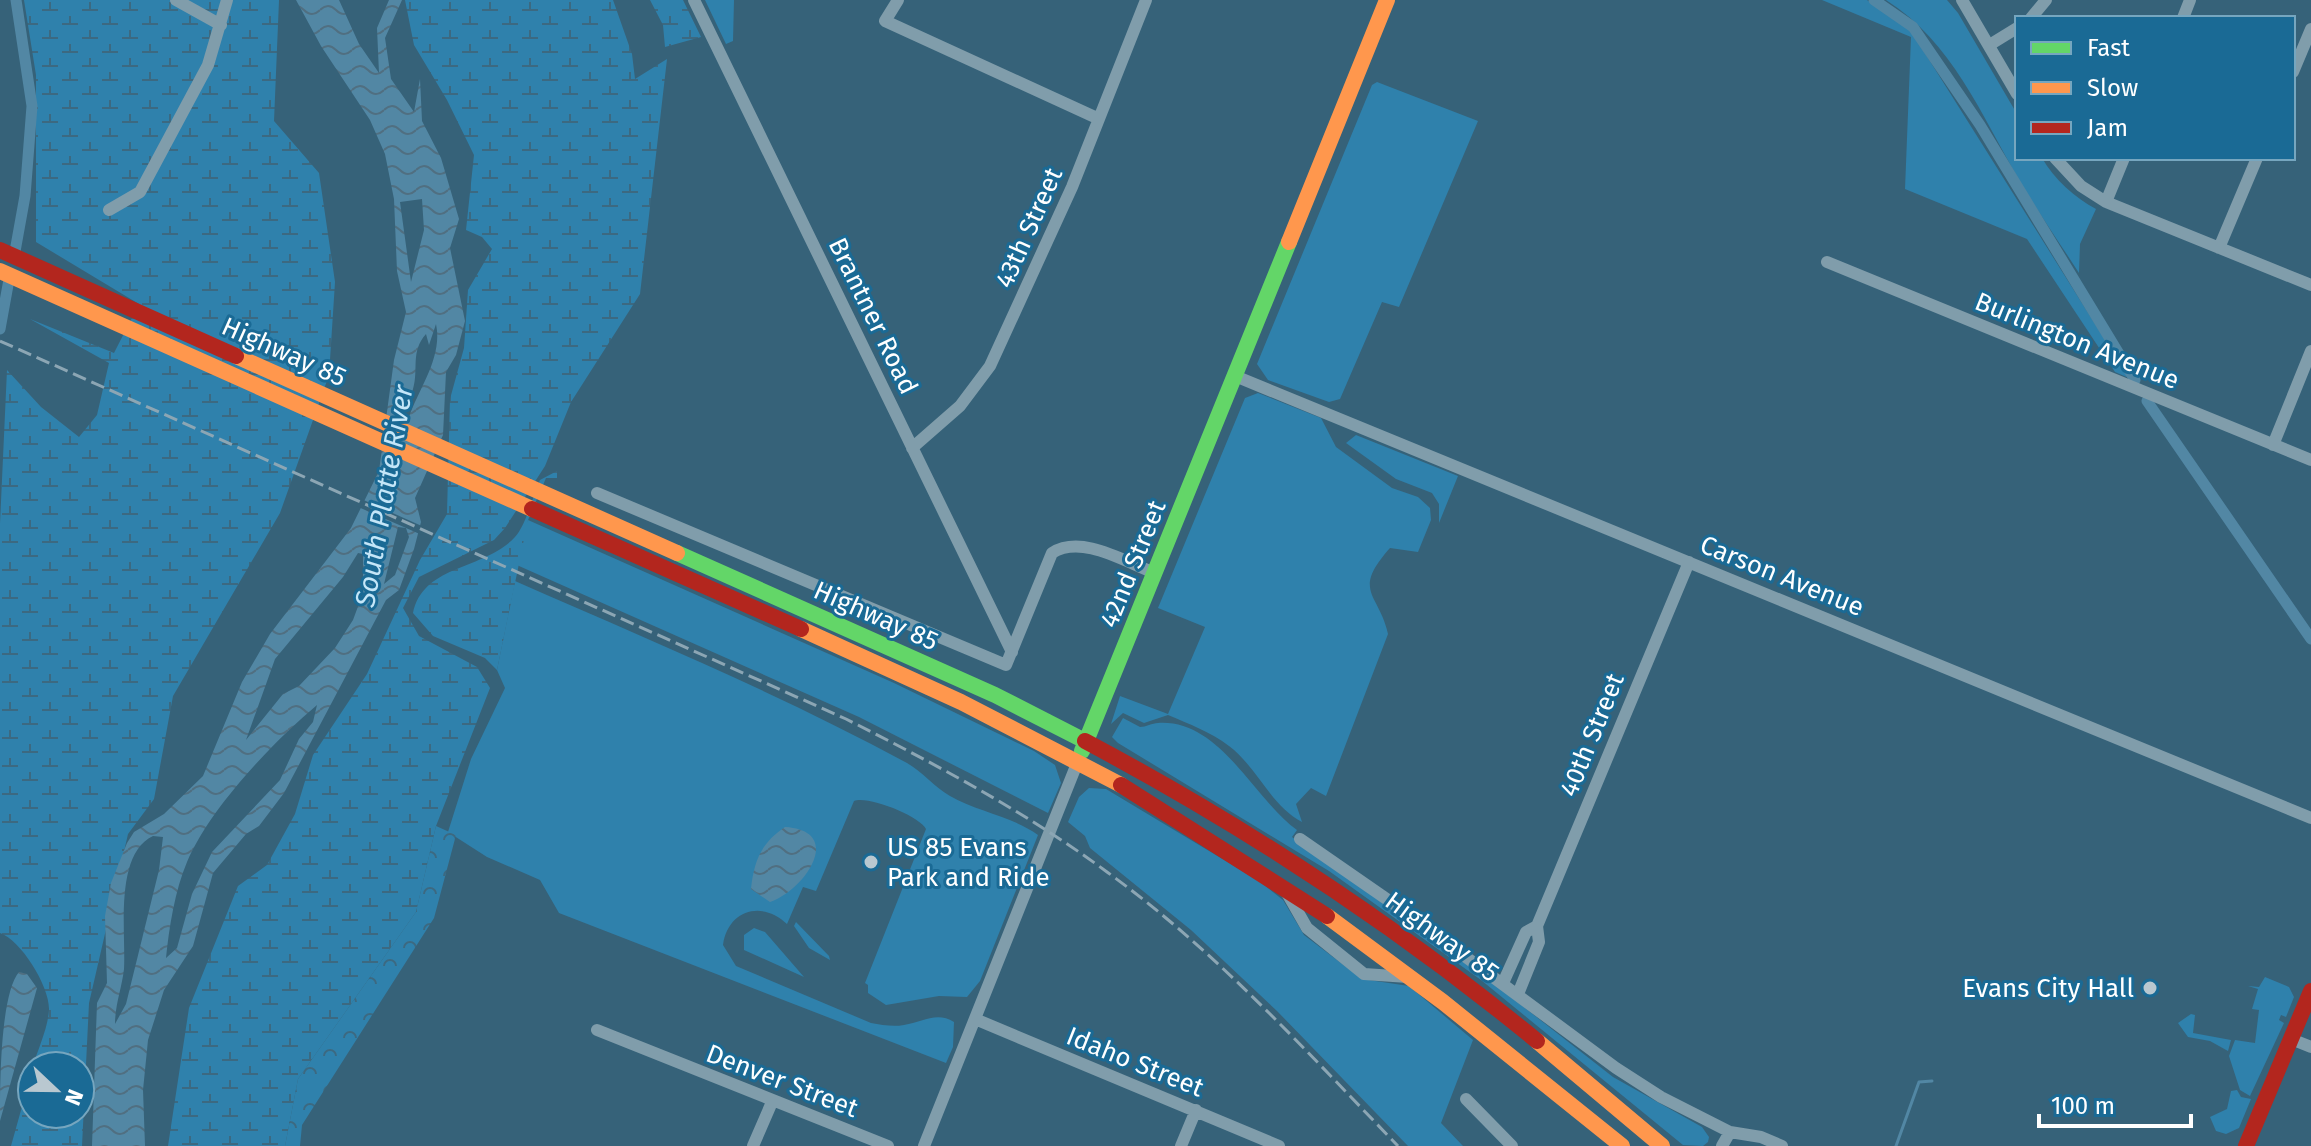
<svg xmlns="http://www.w3.org/2000/svg" width="2311" height="1146" font-family="'Fira Sans',sans-serif">
<defs>
<pattern id="wetland-marsh" width="20" height="14" patternUnits="userSpaceOnUse" patternTransform="scale(2)"><rect width="20" height="14" fill="#2f81ac"/><path d="M1 5h8M5 5V1M11 12h8M15 12V8" fill="none" stroke="#3c6981"/></pattern>
<pattern id="park-crowns" width="20" height="18" patternUnits="userSpaceOnUse" patternTransform="scale(2)"><rect width="20" height="18" fill="#2f81ac"/><path d="M2 6a3 3 0 1 1 6 0M12 15a3 3 0 1 1 6 0" fill="none" stroke="#3c6981"/></pattern>
<pattern id="water-waves" width="16" height="10" patternUnits="userSpaceOnUse" patternTransform="scale(2)"><rect width="16" height="10" fill="#5287a4"/><path d="M0 5q4-4 8 0t8 0" fill="none" stroke="#506f81"/></pattern>
</defs>
<rect width="100%" height="100%" fill="#366279"/>
<!-- grass -->
<path fill="#2f81ac" d="M705 0H734L733 41 726 44Z
M1822 0H1867L1911 31 2129 378 2115 372 2027 239 1905 189 1911 37Z
M1886 0H1947L1958 13 2017 114V158H2042C2054 179 2075 198 2096 209L2080 244 2079 273C2059 242 2038 212 2019 180 1981 114 1952 42 1886 0Z
M1377 82 1478 121 1399 307 1382 302 1340 399 1329 402 1268 380 1257 364 1372 85Z
M1258 393 1321 418 1336 447 1392 488 1418 497 1430 508 1431 520 1418 552 1390 548C1351 592 1379 593 1388 634L1326 796 1311 788 1296 804 1302 822C1270 805 1258 768 1229 746 1211 732 1189 724 1168 715L1144 723 1123 713 1111 724 1120 696 1168 714 1205 627 1158 608 1245 398Z
M1356 435 1458 476 1439 523V504L1432 493 1396 479 1346 443Z
M528 520 894 683 1034 751 1055 765 1061 783 1048 813 859 717 510 562Z
M515 581C647 639 780 694 907 763 923 772 934 787 950 796 978 812 1014 817 1038 835L980 981 967 997 939 996 886 1005 868 993V985L865 983 926 829C920 816 867 795 854 801L816 891 803 887 787 924C762 900 728 910 723 945L736 966 871 1023C882 1025 893 1027 904 1025 922 1022 937 1011 954 1022L953 1047 946 1063 559 913 540 880 487 857 448 832 471 759 505 688 497 670Z
M1123 718 1140 727C1146 727 1152 723 1158 723 1221 719 1255 801 1297 830L1292 837 1497 986 1613 1077 1702 1127 1709 1137 1708 1142 1703 1146 1683 1145 1481 980 1329 871 1118 743 1112 737Z
M1089 788 1106 789 1259 881 1283 900 1304 935 1362 979 1409 986 1473 1040 1441 1123 1463 1146H1408L1277 1011 1191 930 1090 848 1085 836 1068 822 1079 797Z
M796 922 829 956 830 960 809 948 794 926Z
M754 928 765 932 804 977 744 950V935Z
M2265 977 2289 987 2294 997 2286 1017 2281 1015 2279 1020 2284 1023 2250 1096 2240 1090 2229 1056 2235 1040 2255 1043 2259 1010 2252 1009 2258 989 2248 986 2259 987Z
M2191 1014 2195 1015 2193 1033 2231 1040 2228 1051 2210 1041 2188 1037 2178 1023Z
M2237 1090 2241 1097 2251 1099 2239 1128 2226 1134 2216 1131 2210 1117 2227 1109 2231 1091Z"/>
<!-- wetland -->
<path fill="url(#wetland-marsh)" d="M24 0H279L274 121 319 173 335 282 329 375 280 513 173 696 154 799 128 834 89 1003 82 1146H11L32 1071V1114H80V1066H33C38 1049 48 1028 49 1010 50 987 21 940 0 933V524L7 370 41 407 79 437 97 415 109 363 30 319 114 353 139 304 36 242V75Z
M405 0H613L632 54 635 79 667 59 640 294 571 402 545 466 505 528 494 540 419 577 403 608 419 636 477 667 490 688 436 826 416 912 298 1079 285 1146H168L189 1008 238 886 267 865 295 814 313 755 367 674 420 560 447 514 450 399 464 348 468 290 492 249 482 237 466 230 474 155 447 100 414 45Z
M650 0H683L701 37 665 47 663 25Z
M557 471V478H546L528 520 497 670 485 658 433 636 413 613C423 564 485 570 515 537 526 525 533 496 540 480Z"/>
<!-- park -->
<path fill="url(#park-crowns)" d="M436 826 456 835 434 918 302 1125 300 1146H285L298 1079 416 912Z"/>
<!-- water -->
<path fill="url(#water-waves)" fill-rule="evenodd" d="M296 0H339L359 44 379 73 377 28 389 0H402L385 38 391 79 414 112 420 79 422 121 441 158 459 219 450 248 465 321 456 355 446 372 443 435 415 498 421 522 414 549 399 590 386 600 284 793 259 826 246 834 213 873 193 946 164 990 148 1040 143 1090 145 1146H92L97 1003 107 983 105 916 111 883 127 843 134 832 164 814 203 776 242 682 270 634 351 528 379 471 394 360 406 312 397 271 394 199 385 154 370 120 321 46ZM422 199 424 230 411 282 400 202ZM436 324C443 357 419 388 409 417L403 419C404 408 410 400 413 389 419 369 410 352 426 334L429 345ZM398 527 406 528 409 537 395 575 384 584ZM358 553 363 554V593L353 620 335 648 299 686 283 694 246 740 275 659 343 577ZM317 705 313 722 299 739 280 780 212 852 192 894 177 948 166 958C169 928 175 890 187 862 210 808 272 743 317 705ZM153 836 163 837 159 870 126 1004 115 1024C115 1005 122 987 124 969 126 933 114 854 153 836Z
M785 827C846 831 804 891 770 902L751 889C754 861 761 843 785 827Z
M19 972 27 974 37 988 0 1121C0 1086 0 995 19 972Z"/>
<!-- pier -->
<path fill="#366279" d="M359 498 424 527 422 535 356 506Z"/>
<g fill="none" stroke-linecap="round" stroke-linejoin="round">
<!-- stream -->
<path stroke="#5287a4" stroke-width="3" d="M1896 1146 1919 1082 1932 1081"/>
<!-- canal -->
<path stroke="#5287a4" stroke-width="11" d="M1874 0 1913 27 1980 125 2135 380
M14 257 25 196 32 106 16 0
M0 329 10 274
M2147 401 2311 639"/>
<!-- street -->
<path stroke="#809dab" stroke-width="12" d="M176 0 221 25
M694 0 1012 652
M898 0 885 21 1097 118
M1962 0 2017 94
M2031 18 2046 0
M2183 18 2190 0
M1991 44 2017 28
M2293 72 2311 29
M2055 158 2081 186 2106 202 2311 285
M2106 202 2124 158
M109 210 140 192 208 65 227 0
M2219 248 2257 158
M1827 262 2311 460
M1235 376 2311 818
M2273 445 2311 351
M912 448 960 406 990 366 1072 187 1146 0
M597 493 1006 665 1052 553C1082 534 1125 562 1155 573
M1300 839 1401 909 1616 1068 1661 1097 1730 1132 1761 1137 1782 1146
M1287 893 1307 928 1364 974 1408 977
M1503 983 1526 932 1537 926
M1518 994 1539 942 1537 926 1689 562
M975 1019 1279 1146
M597 1030 888 1146
M2291 1039 2311 1047
M1466 1099 1512 1146
M753 1146 772 1102
M924 1146 1078 761
M1181 1146 1196 1110
M1722 1146 1730 1132"/>
<!-- fast -->
<path stroke="#63d668" stroke-width="16" d="M677 553 995 695 1085 741
M1082 751 1289 242"/>
<!-- slow -->
<path stroke="#ff974d" stroke-width="16" d="M1289 242 1387 0
M0 271 532 509
M236 356 677 553
M801 629 961 702 1121 785
M1327 916 1443 1002 1622 1146
M1537 1041 1662 1146"/>
<!-- jam -->
<path stroke="#b3261e" stroke-width="16" d="M0 250 236 356
M532 509 801 629
M1085 741C1245 826 1397 926 1537 1041
M1121 785 1327 916
M2246 1146 2311 991"/>
<!-- rail -->
<path stroke="#8ca6b4" stroke-width="3" stroke-dasharray="14 6" stroke-linecap="butt" d="M0 341 846 719C935 764 1026 812 1107 872 1215 950 1306 1051 1398 1146"/>
</g>
<!-- markers -->
<g fill="#b9c8d0" stroke="#1a6a95" stroke-width="3">
<circle cx="871" cy="862" r="8"/>
<circle cx="2150" cy="988" r="8"/>
</g>
<g text-anchor="middle" dominant-baseline="central" stroke-width="6" stroke-linejoin="round" paint-order="stroke">
<!-- street labels -->
<g font-size="26" fill="#fff" stroke="#1a6a95">
<text transform="translate(1029 228) rotate(-66)">43th Street</text>
<text transform="translate(873 316) rotate(64)">Brantner Road</text>
<text transform="translate(2077 341) rotate(22)">Burlington Avenue</text>
<text transform="translate(284 352) rotate(24)">Highway 85</text>
<text transform="translate(1133 564) rotate(-68)">42nd Street</text>
<text transform="translate(1782 576) rotate(22)">Carson Avenue</text>
<text transform="translate(876 616) rotate(24)">Highway 85</text>
<text transform="translate(1592 735) rotate(-68)">40th Street</text>
<text transform="translate(1442 937) rotate(36)">Highway 85</text>
<text transform="translate(1135 1062) rotate(22)">Idaho Street</text>
<text transform="translate(782 1081) rotate(21)">Denver Street</text>
</g>
<!-- poi labels -->
<g font-size="26" fill="#fff" stroke="#1a6a95" text-anchor="start">
<text x="887" y="847">US 85 Evans<tspan x="887" dy="30">Park and Ride</tspan></text>
<text x="2134" y="988" text-anchor="end">Evans City Hall</text>
</g>
<!-- water labels -->
<g font-size="28" font-style="italic" fill="#c4e6f8" stroke="#1a6a95">
<text transform="translate(384 496) rotate(-80)">South Platte River</text>
</g>
</g>
<!-- legend -->
<rect x="2015" y="16" width="280" height="144" fill="#1a6a95" stroke="#76a6bf" stroke-width="2"/>
<rect x="2031" y="42" width="40" height="12" fill="#63d668" stroke="#76a6bf" stroke-width="2"/>
<text x="2087" y="56" font-size="24" fill="#ffffff">Fast</text>
<rect x="2031" y="82" width="40" height="12" fill="#ff974d" stroke="#76a6bf" stroke-width="2"/>
<text x="2087" y="96" font-size="24" fill="#ffffff">Slow</text>
<rect x="2031" y="122" width="40" height="12" fill="#b3261e" stroke="#76a6bf" stroke-width="2"/>
<text x="2087" y="136" font-size="24" fill="#ffffff">Jam</text>
<!-- north arrow -->
<g transform="translate(56 1090) rotate(112)"><circle r="38" fill="#1a6a95" stroke="#76a6bf" stroke-width="2"/>
<path d="M0-6L14 30L0 20L-14 30Z" fill="#b9c8d0"/>
<text y="-12" font-size="22" font-weight="bold" text-anchor="middle" fill="#ffffff">N</text>
</g>
<!-- scale -->
<path d="M2039 1114v12h152v-12" fill="none" stroke="#ffffff" stroke-width="4"/>
<text x="2051" y="1114" font-size="24" fill="#ffffff" stroke="#1a6a95" stroke-width="6" paint-order="stroke">100 m</text>
</svg>
